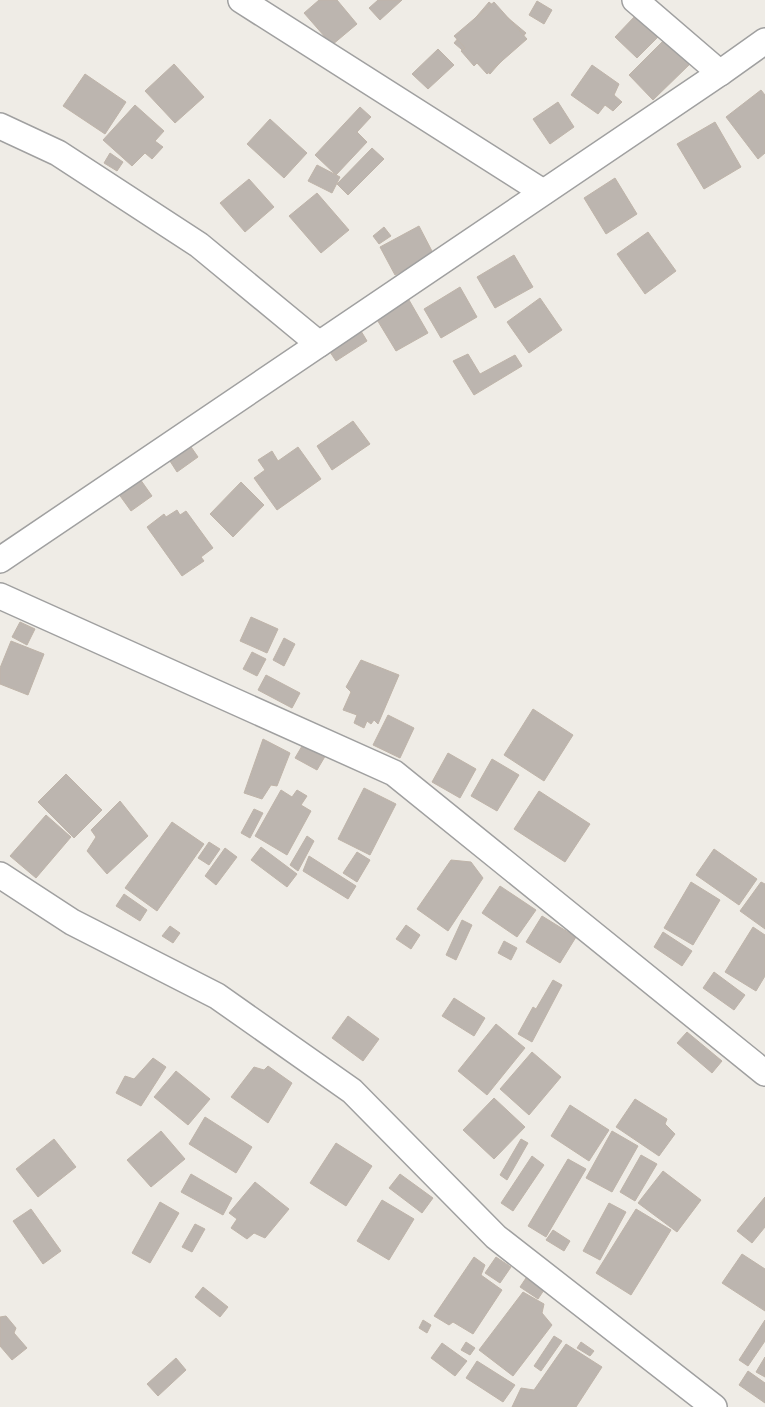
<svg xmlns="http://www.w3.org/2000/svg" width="765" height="1407" font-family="'Public Sans',sans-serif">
  <rect width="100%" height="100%" fill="#efece6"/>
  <g fill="#bcb5af" stroke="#bfb4a9">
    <polygon points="319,0 337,0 357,24 332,45 304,13"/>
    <polygon points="378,0 402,0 380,20 369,8"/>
    <polygon points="537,1 552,10 544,24 529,15"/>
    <polygon points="489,2 526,33 490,74 454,43"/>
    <polygon points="494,2 527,39 487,74 477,63 474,66 461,51 465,48 454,36"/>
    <polygon points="636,15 659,36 637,58 615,37"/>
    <polygon points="666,38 691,63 653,100 629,75"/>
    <polygon points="438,49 454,65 428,89 412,74"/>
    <polygon points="174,64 204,97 175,123 145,91"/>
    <polygon points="592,65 619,84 614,95 622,102 613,111 605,105 598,114 571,95"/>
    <polygon points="85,74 126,102 105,134 63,106"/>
    <polygon points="761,90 765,95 765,153 758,159 726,117"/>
    <polygon points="558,102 574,127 550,144 533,119"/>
    <polygon points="135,105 164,131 155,141 163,147 152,159 145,153 132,166 103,140"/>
    <polygon points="360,107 371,117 357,132 367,142 336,175 315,155"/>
    <polygon points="270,119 307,153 284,178 247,144"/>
    <polygon points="715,122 741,167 704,189 677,144"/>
    <polygon points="372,148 384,159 348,195 337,184"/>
    <polygon points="110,153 123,162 117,171 104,163"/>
    <polygon points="317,165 340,177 332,193 308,181"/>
    <polygon points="615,178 637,214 606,234 584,198"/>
    <polygon points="249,179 274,207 245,232 220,203"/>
    <polygon points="317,193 349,230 321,253 289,216"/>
    <polygon points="419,226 434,255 395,275 380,247"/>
    <polygon points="384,227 391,236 379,244 373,236"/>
    <polygon points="648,232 676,271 645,294 617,254"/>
    <polygon points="514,255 533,287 495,308 477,277"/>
    <polygon points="460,287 477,317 441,338 424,309"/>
    <polygon points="540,298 562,330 529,353 507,322"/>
    <polygon points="409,300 428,333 396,351 376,318"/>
    <polygon points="358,326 367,341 336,361 326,346"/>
    <polygon points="468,354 480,374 515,355 522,366 474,395 453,361"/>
    <polygon points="353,421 370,444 332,470 317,446"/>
    <polygon points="189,444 198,457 177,472 168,458"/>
    <polygon points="298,447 321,479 277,510 254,478 265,470 258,460 272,451 278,461"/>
    <polygon points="140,479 152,496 131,511 118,493"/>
    <polygon points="241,482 264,505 233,537 210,514"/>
    <polygon points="177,510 180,515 186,511 213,548 201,557 204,561 182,576 147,527 164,514 166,517"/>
    <polygon points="251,617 278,629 267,653 240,641"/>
    <polygon points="20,622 35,629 27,645 12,637"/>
    <polygon points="284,638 295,644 284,666 273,660"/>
    <polygon points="11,641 44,654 28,695 0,684 0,668"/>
    <polygon points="252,652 266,659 257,676 243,669"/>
    <polygon points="361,660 399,675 378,724 374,720 371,724 367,721 364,728 354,723 357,715 343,710 351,692 346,687"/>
    <polygon points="266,675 300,693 292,708 258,690"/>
    <polygon points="533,709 573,735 544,781 504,755"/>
    <polygon points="388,715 414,728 400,758 373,745"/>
    <polygon points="263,739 290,753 277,786 271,785 262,799 244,793"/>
    <polygon points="305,741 327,753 317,770 295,758"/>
    <polygon points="448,753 476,769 460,798 432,782"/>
    <polygon points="492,759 519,775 497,811 471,796"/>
    <polygon points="66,774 102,810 74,838 38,802"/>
    <polygon points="364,788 396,804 370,855 338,839"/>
    <polygon points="281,790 292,797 297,790 307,796 301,805 311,811 287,855 255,836"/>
    <polygon points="539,791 590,824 565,862 514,829"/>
    <polygon points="120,801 148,836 107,874 87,851 96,837 91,830"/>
    <polygon points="254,809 263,813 250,838 241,833"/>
    <polygon points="46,815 71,837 36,878 10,856"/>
    <polygon points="172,822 204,844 157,911 125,888"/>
    <polygon points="307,836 314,841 298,871 290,865"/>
    <polygon points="209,842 220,849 209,865 198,858"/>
    <polygon points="261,847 297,874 287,887 251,860"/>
    <polygon points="225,848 237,857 216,885 205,876"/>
    <polygon points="714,849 757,879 739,905 696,875"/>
    <polygon points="357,852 370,860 357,882 343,873"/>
    <polygon points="309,856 356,886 348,899 303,871"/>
    <polygon points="451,860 471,862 483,878 448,931 417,909"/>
    <polygon points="691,882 720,900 693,945 664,928"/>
    <polygon points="761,882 765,884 765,929 740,911"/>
    <polygon points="500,886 536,910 517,937 482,913"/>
    <polygon points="124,894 147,910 140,921 116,906"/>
    <polygon points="542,916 576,937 560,963 526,942"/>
    <polygon points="462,920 472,925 456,960 446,955"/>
    <polygon points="406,925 420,935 411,949 396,939"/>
    <polygon points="170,926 180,933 173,943 162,936"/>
    <polygon points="753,927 765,935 765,976 756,991 725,972"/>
    <polygon points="663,932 692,951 682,966 654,947"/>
    <polygon points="504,941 517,948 511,960 498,953"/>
    <polygon points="714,972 745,995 734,1010 703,988"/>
    <polygon points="553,980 562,985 532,1042 518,1034 533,1007 536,1009"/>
    <polygon points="454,998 485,1018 474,1036 442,1016"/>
    <polygon points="348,1016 379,1039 363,1061 332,1038"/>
    <polygon points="496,1024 525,1048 487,1095 458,1071"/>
    <polygon points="687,1032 722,1061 712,1073 677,1043"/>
    <polygon points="532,1052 561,1077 529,1115 500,1089"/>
    <polygon points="153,1058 166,1067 141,1106 116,1093 125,1076 134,1079"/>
    <polygon points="268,1066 292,1083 268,1123 231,1097 254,1067 264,1070"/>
    <polygon points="176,1071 210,1099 188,1125 154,1097"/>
    <polygon points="494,1098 525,1127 494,1159 463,1130"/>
    <polygon points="635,1099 667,1119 665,1124 675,1134 659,1156 616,1127"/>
    <polygon points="570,1105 609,1130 589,1161 551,1136"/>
    <polygon points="205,1117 252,1147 236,1173 189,1144"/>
    <polygon points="161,1131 185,1159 151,1187 127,1160"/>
    <polygon points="612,1131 638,1146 612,1192 586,1178"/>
    <polygon points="54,1139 76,1167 38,1197 16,1169"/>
    <polygon points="521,1139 528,1143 507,1180 500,1175"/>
    <polygon points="336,1143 372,1166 346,1206 310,1183"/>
    <polygon points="641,1155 657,1164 635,1201 620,1192"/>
    <polygon points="532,1156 544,1165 513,1211 501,1203"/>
    <polygon points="568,1159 586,1169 546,1237 528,1226"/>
    <polygon points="663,1171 701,1200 677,1232 638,1203"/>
    <polygon points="191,1174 232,1198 223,1215 181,1192"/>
    <polygon points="400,1174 433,1198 422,1213 389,1188"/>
    <polygon points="255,1182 289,1209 265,1238 254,1233 247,1239 231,1228 237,1219 229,1213"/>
    <polygon points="765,1197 765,1227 752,1243 737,1231"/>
    <polygon points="382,1200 414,1219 389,1260 357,1241"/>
    <polygon points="160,1202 179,1213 150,1263 132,1253"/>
    <polygon points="609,1203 626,1212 600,1260 583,1251"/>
    <polygon points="31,1209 61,1251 43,1264 13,1221"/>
    <polygon points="636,1209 671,1230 631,1295 596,1273"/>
    <polygon points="195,1224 205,1229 192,1252 182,1247"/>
    <polygon points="553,1230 570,1241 564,1251 546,1240"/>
    <polygon points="742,1254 765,1269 765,1311 722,1283"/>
    <polygon points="474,1257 485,1265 481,1275 502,1290 473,1334 453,1322 449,1325 434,1316"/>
    <polygon points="496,1257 511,1267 500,1283 485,1273"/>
    <polygon points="526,1278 544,1290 538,1299 520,1287"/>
    <polygon points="203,1287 228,1307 220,1317 195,1297"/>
    <polygon points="523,1292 544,1304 542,1313 552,1325 513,1376 479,1350"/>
    <polygon points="6,1316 16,1328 14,1333 27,1348 12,1360 0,1346 0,1317"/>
    <polygon points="423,1320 431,1325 427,1333 419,1328"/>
    <polygon points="765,1320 765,1341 748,1366 739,1360"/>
    <polygon points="554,1336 562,1341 541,1371 534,1366"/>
    <polygon points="466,1342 475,1348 470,1355 461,1350"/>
    <polygon points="581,1342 594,1351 590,1356 577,1348"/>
    <polygon points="442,1343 467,1361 455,1376 431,1358"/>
    <polygon points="566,1344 602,1367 576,1407 512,1407 521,1388 534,1390"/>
    <polygon points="765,1357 765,1377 756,1372"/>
    <polygon points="176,1358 186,1370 158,1396 147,1384"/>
    <polygon points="477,1361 515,1385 503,1402 466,1378"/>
    <polygon points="748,1371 765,1383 765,1403 739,1385"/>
  </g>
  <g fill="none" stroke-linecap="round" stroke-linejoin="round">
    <g stroke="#a0a0a0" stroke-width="28">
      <g id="minor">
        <polyline points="241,0 543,192"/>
        <polyline points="635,0 720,73"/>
        <polyline points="0,126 58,153 199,245 319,344"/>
        <polyline points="0,560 720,73 765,41"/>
        <polyline points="0,596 394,773 765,1073"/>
        <polyline points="0,875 72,922 217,996 352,1091 496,1237 714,1407"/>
      </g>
    </g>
    <use href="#minor" stroke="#fff" stroke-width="25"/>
  </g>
</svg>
